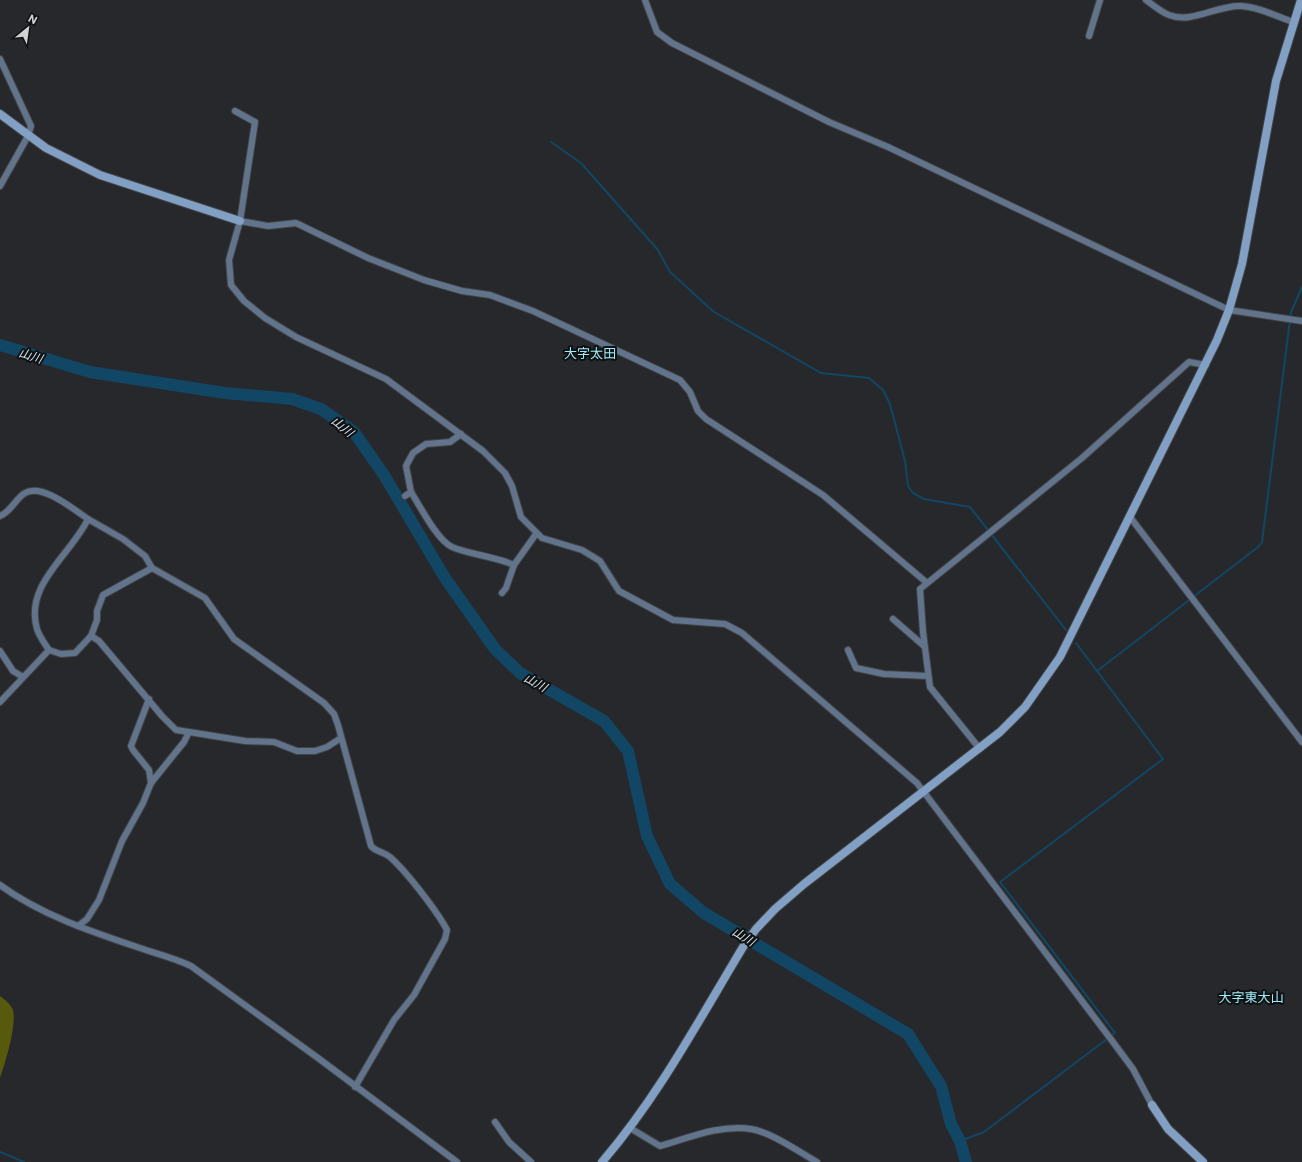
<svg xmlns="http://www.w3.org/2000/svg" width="1302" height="1162" font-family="Commissioner,'Noto Sans JP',sans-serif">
  <rect width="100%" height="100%" fill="#27282b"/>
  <path fill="#575a0d" d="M0 996C5 1000 10 1003 13 1010 17 1024 5 1064 0 1078Z"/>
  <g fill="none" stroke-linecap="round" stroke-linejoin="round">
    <g stroke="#114765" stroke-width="2">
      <polyline points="551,142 581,163 658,250 670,272 714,312 821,373 869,378 883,390 890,404 905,461 908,486 913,493 924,499 970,507 1066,630"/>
      <polyline points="1097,671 1258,547 1262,542 1291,312 1302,287"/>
      <polyline points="960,1141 984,1132 1115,1033 1000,882 1163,759 1076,643"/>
      <polyline points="0,1152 24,1162"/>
    </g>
    <polyline stroke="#114765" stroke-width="12" points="0,345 90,372 225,393 292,399 321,409 354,432 384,475 445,578 495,649 520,673 604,721 628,751 647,836 670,884 704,913 908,1034 941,1086 951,1124 960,1141 966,1162"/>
    <g stroke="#424346" stroke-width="8">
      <g id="street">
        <polyline points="645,0 657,32 672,43 829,122 888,147 1229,310 1302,321"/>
        <path d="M1146 0C1153 5 1161 12 1169 15 1192 24 1217 5 1241 6 1259 7 1276 16 1293 22"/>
        <polyline points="1089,36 1100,0"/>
        <polyline points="0,59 31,126 28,136 0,186"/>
        <polyline points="235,111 255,122 240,221 229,260 231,285 244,301 265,318 296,337 386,379 483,451 505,473 512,486 521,517 542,538 582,550 600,561 619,591 673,620 725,624 742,633 917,783 1113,1042 1133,1069 1152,1105"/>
        <polyline points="240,221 268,226 296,223 368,258 424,280 462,291 490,295 533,311 680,380 690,392 698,411 706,419 823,495 926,582"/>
        <path d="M411 492C420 506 437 540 452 547 471 555 494 556 514 565"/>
        <polyline points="405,496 411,492 406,466 413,453 426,444 450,442 461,434"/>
        <path d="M0 516C12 511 15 499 25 493 42 483 73 509 88 519 71 555 24 584 37 629 39 636 45 644 49 650L61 654 75 653 91 636 99 641 162 716 176 730 189 732"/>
        <polyline points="1130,517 1302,742"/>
        <path d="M88 519 123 539 145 556 152 568 205 598 234 639 324 703 334 714 338 725 371 846C376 852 384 852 390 857 406 871 437 911 447 930L445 939 414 995 394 1020 355 1087"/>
        <polyline points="502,593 506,588 514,565 536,534"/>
        <polyline points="893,619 924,646"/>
        <polyline points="91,636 97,620 97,611 103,595 152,568"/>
        <polyline points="848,650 856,668 884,674 928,676"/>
        <polyline points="0,651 13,671 23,677"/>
        <polyline points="149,699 131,746 133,750 149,770 151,783"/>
        <polyline points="0,702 49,650"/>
        <polyline points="980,749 930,687 923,632 920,589 1082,458 1189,362 1206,365"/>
        <path d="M0 885C41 915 92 932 140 948 157 954 175 958 191 966L318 1058 457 1162"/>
        <polyline points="78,926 87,919 99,900 122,841 143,803 151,783 184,742 189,732 245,741 274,742 297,751 315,751 327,747 341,738"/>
        <polyline points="495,1122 509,1142 531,1162"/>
        <path d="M630 1128 660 1146C688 1138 721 1124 751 1129 771 1132 799 1152 817 1162"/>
      </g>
    </g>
    <g stroke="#424346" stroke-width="10">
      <g id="secondary">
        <polyline points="0,114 46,148 100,175 240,221"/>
        <polyline points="1152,1105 1168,1129 1203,1162"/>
        <path d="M602 1162C658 1097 699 1020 743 947L756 929 775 909 804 884 1000 732 1025 707 1060 657 1217 340 1229 310 1242 264 1276 81 1301 0"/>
      </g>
    </g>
    <use href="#street" stroke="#61748b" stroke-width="6"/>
    <use href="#secondary" stroke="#81a0c4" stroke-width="8"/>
  </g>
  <g text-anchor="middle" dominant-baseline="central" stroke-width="4" stroke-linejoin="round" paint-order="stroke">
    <g font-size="12" font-style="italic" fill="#d4e5f1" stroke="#101112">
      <text transform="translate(31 355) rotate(17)">山川</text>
      <text transform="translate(343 426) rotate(39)">山川</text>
      <text transform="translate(536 682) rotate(29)">山川</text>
      <text transform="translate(744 936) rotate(31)">山川</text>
    </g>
    <g font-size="13" fill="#9dedfa" stroke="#101112">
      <text x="590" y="353">大字太田</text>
      <text x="1251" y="997">大字東大山</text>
    </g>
  </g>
  <g transform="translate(28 28) rotate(29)" stroke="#101112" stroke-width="3" paint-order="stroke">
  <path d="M0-3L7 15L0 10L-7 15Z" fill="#d0d1d3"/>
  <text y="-6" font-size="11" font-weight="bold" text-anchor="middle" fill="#d0d1d3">N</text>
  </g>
</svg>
